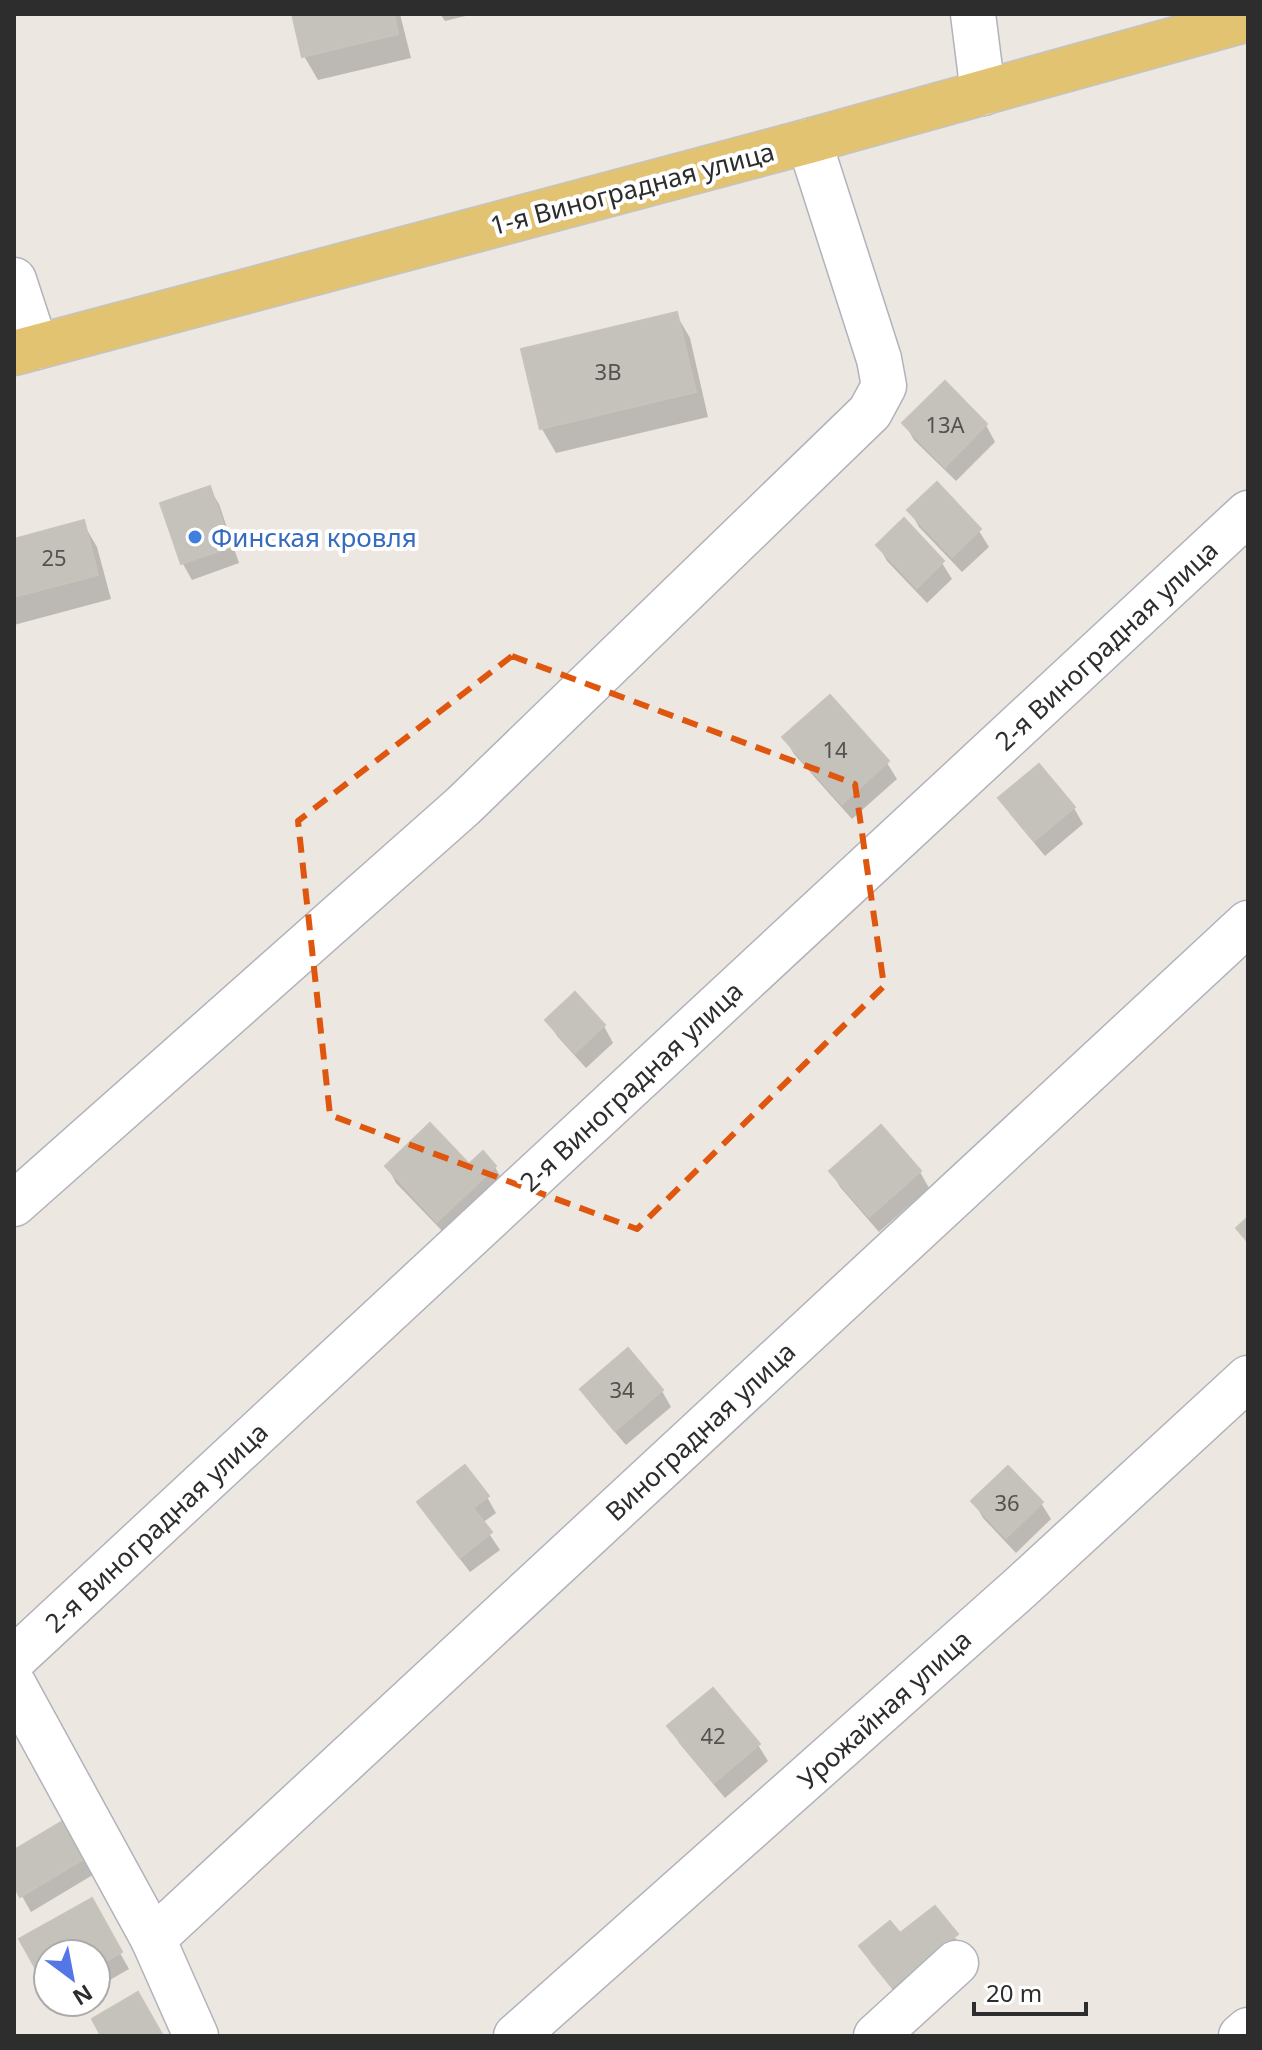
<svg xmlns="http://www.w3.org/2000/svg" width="1262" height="2050" font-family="'Noto Sans',sans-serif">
  <rect width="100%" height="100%" fill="#ece7e1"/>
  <g fill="#0003">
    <polygon points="294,14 400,14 411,58 318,80 304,56"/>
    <polygon points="440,14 474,14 445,21"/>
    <polygon points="676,314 690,338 708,417 556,453 542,429 523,351"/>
    <polygon points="945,384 986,425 995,442 956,481 914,440 905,424"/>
    <polygon points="937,485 979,531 989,547 962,572 919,527 910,511"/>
    <polygon points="209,488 219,504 239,563 192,580 183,564 163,504"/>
    <polygon points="83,523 97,547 111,599 14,625 14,541"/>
    <polygon points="878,545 942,563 952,579 927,603 887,561"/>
    <polygon points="830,698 887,763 897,779 852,819 794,754 785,738"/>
    <polygon points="1039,767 1074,808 1083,824 1045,856 1010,814 1001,798"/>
    <polygon points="575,995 604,1026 613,1043 586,1068 557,1036 547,1020"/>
    <polygon points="881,1128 920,1172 929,1188 879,1232 840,1187 831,1171"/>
    <polygon points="387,1166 495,1167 504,1183 447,1236 396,1183"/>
    <polygon points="628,1351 662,1391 671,1407 626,1445 592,1405 583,1389"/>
    <polygon points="487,1497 496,1513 482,1523 500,1550 470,1572 429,1519 419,1503"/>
    <polygon points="974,1502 1041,1503 1051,1519 1016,1553 983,1518"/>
    <polygon points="670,1726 758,1745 768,1761 725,1798 679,1743"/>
    <polygon points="70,1819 101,1870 31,1912 14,1882 14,1852"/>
    <polygon points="91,1901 129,1969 96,1988 96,1954 48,1954 48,1987 22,1939"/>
    <polygon points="934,1908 965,1952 903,2002 871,1963 862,1947 900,1936"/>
    <polygon points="57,2002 70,2002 60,2008"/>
  </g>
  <g fill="#c5c2bc" stroke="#c8c3ba" stroke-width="2">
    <polygon points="292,14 394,14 398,34 302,57"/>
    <polygon points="677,312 696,392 540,429 521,349"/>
    <polygon points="945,381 987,424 945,467 902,423"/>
    <polygon points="937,482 981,529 952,557 907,510"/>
    <polygon points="210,486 231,547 181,564 160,503"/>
    <polygon points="904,518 944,561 917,588 876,545"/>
    <polygon points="84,520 98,575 14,597 14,539"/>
    <polygon points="830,695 889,761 842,804 782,737"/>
    <polygon points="1039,764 1075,807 1034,841 998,798"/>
    <polygon points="575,992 605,1025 575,1053 545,1020"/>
    <polygon points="430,1123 469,1164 483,1151 496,1166 437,1222 385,1166"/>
    <polygon points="881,1125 921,1171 869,1217 829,1171"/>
    <polygon points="1248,1217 1248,1242 1236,1228"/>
    <polygon points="628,1348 663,1390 615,1431 580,1389"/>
    <polygon points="465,1465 489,1496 473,1508 492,1532 460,1558 417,1502"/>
    <polygon points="1008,1466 1043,1502 1006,1538 971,1501"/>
    <polygon points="713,1688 760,1744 714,1783 667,1726"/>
    <polygon points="71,1816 94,1853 20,1897 14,1886 14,1850"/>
    <polygon points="92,1898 122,1952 96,1967 96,1954 48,1954 48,1991 19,1939"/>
    <polygon points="935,1906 958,1934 892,1987 859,1946 890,1921 900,1933"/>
    <polygon points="138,1992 163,2036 101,2036 92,2019"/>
  </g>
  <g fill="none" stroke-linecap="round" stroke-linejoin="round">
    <g stroke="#b1b3bb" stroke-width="47">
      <g id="minor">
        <polyline points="973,14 983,93"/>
        <polyline points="14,280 36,347"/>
        <polyline points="14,1204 463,806 870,412 884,386 879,359 809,141"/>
        <polyline points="14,1659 1248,513"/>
        <polyline points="14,1685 153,1939 196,2036"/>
        <polyline points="153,1939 1248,923"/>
        <polyline points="516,2036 1021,1587 1248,1378"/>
        <polyline points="876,2036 956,1963"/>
        <polyline points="1241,2036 1248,2030"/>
      </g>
    </g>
    <g stroke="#c4c4c4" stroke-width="47">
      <polyline id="major" points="14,353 809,141 1248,19"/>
    </g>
    <use href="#minor" stroke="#fff" stroke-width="44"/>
    <use href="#major" stroke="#e2c371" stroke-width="44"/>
  </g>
  <path fill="none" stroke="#df570e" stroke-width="6" stroke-dasharray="16 10" stroke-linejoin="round" d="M512 656 855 784 884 986 637 1229 330 1115 298 821Z"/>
  <circle fill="#3f7fe0" stroke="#fff" stroke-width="3" cx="195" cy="537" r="8"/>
  <g text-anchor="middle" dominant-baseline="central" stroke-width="8" stroke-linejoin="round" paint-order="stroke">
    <g font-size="22" fill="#535251">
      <text x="608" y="371">3В</text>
      <text x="945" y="424">13А</text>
      <text x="54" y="557">25</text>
      <text x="835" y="749">14</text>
      <text x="622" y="1389">34</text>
      <text x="1007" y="1502">36</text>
      <text x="713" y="1735">42</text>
    </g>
    <g font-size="26" fill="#2d2d2d" stroke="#fff">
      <text transform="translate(632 188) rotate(-15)">1-я Виноградная улица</text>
      <text transform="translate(1106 645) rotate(-43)">2-я Виноградная улица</text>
      <text transform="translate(631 1086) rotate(-43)">2-я Виноградная улица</text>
      <text transform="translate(700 1431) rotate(-43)">Виноградная улица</text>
      <text transform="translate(156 1527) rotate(-43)">2-я Виноградная улица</text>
      <text transform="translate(884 1709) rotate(-42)">Урожайная улица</text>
    </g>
    <g font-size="26" fill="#366cbe" stroke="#fff" text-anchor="start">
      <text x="211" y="537">Финская кровля</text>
    </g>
  </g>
  <rect width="1262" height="2050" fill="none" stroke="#2d2d2d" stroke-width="32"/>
  <g transform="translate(72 1978) rotate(148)"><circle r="38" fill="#ffffff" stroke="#ababab" stroke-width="2"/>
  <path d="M0-6L14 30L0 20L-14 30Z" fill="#5476e6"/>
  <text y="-12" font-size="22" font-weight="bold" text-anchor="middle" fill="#2d2d2d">N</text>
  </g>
  <path d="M974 2002v12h112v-12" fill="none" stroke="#2d2d2d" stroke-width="4"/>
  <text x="986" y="2002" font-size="24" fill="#2d2d2d" stroke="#ffffff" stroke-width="6" paint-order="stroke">20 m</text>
</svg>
